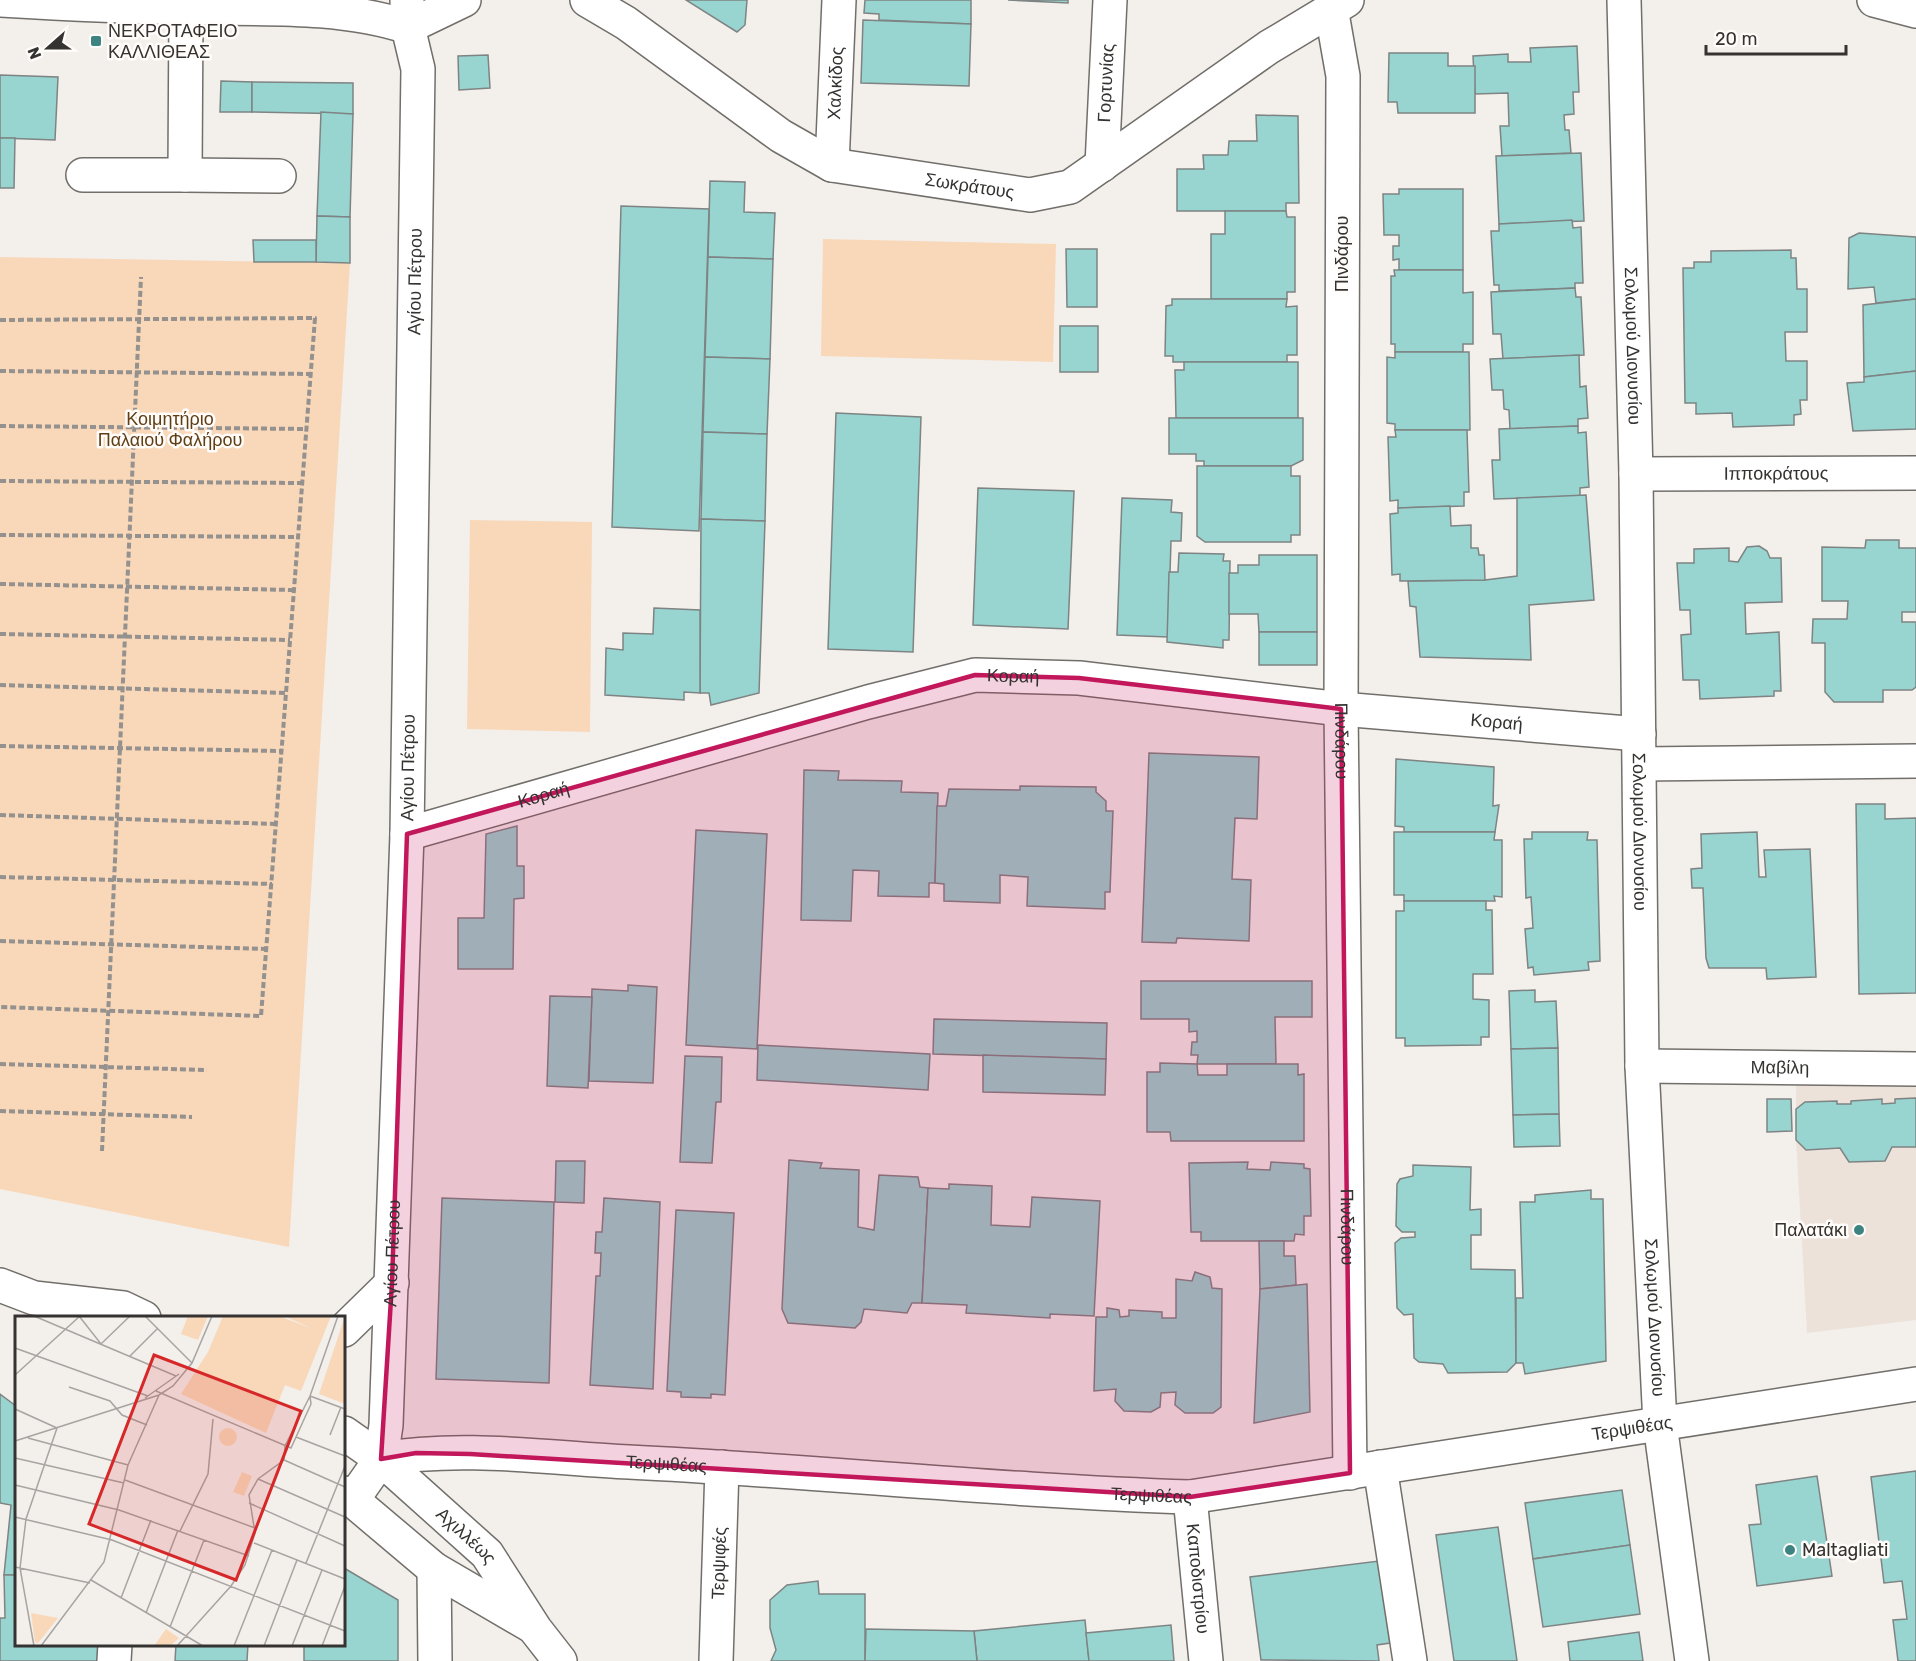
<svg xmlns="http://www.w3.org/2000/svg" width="1916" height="1661" font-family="Rubik,sans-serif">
  <rect width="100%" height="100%" fill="#f3efeb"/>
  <polygon fill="#ece2da" points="1916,1075 1916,1320 1807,1333 1796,1140 1796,1076"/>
  <g fill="#f8d8b9">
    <polygon points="823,239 1056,244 1053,362 821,356"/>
    <polygon points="0,257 350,263 289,1247 0,1189"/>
    <polygon points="470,520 592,522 590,732 467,729"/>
  </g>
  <g fill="#98d4d0" stroke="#7e8483" stroke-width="1.5">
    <polygon points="686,0 747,0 745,25 737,32"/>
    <polygon points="865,0 971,0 971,24 879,20 879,14 864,13"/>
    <polygon points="1008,0 1068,0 1068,3"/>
    <polygon points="863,20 971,24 969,86 861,83"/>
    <polygon points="1577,46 1579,92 1573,92 1574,114 1564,115 1565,130 1569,130 1571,153 1502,156 1500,126 1509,126 1508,93 1475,94 1473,56 1508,54 1508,62 1531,62 1530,48"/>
    <polygon points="1389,53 1448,53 1448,66 1475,66 1475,113 1398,113 1397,102 1388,102"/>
    <polygon points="488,55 490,88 459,90 458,56"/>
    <polygon points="0,75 58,77 55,140 0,138"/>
    <polygon points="221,81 252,82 252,112 220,112"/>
    <polygon points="252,82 353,83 353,114 252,112"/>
    <polygon points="321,112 353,114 350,217 317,216"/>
    <polygon points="1256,115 1298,116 1299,203 1286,203 1286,211 1177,211 1177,169 1204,169 1203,155 1228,155 1229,141 1257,141"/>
    <polygon points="0,138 15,138 14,188 0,188"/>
    <polygon points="1581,153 1584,221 1499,224 1496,156"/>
    <polygon points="710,181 745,182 744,212 775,213 773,259 708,257"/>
    <polygon points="1399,189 1463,189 1463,270 1399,270 1399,259 1393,260 1393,246 1399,246 1399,235 1384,235 1383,194 1399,194"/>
    <polygon points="621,206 709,209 699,531 612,527"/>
    <polygon points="1225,211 1286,211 1287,217 1295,217 1295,292 1287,292 1287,299 1211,299 1211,234 1225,234"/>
    <polygon points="317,216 350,217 350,263 316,262"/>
    <polygon points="1572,220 1573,228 1581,227 1583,283 1575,283 1575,288 1499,291 1499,285 1494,285 1491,231 1499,231 1499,224"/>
    <polygon points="1859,233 1916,237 1916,299 1876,303 1874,287 1848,289 1849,238"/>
    <polygon points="253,240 316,240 316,262 254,262"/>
    <polygon points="1066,249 1097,249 1097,307 1067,307"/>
    <polygon points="1791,250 1791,258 1796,258 1797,289 1807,289 1807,332 1785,332 1786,361 1807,361 1807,400 1800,400 1801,414 1794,415 1794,425 1733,427 1732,413 1696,414 1696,403 1685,403 1683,268 1694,268 1694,262 1711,262 1711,251"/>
    <polygon points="708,257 773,259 770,359 705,357"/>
    <polygon points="1394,270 1463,270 1463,293 1473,292 1473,344 1463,344 1463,352 1395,352 1395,344 1391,344 1391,276 1395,276"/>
    <polygon points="1575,288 1576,297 1581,297 1584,355 1503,359 1501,334 1493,334 1491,292"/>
    <polygon points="1172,299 1287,299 1286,307 1297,306 1297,355 1287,355 1287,362 1173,362 1173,356 1165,356 1166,306 1172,305"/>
    <polygon points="1916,299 1916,371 1864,377 1863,305"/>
    <rect x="1060" y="326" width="38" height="46"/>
    <polygon points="1395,352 1469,352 1470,430 1395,430 1395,424 1387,423 1387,357 1395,358"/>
    <polygon points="1579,355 1580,387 1586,386 1588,418 1578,419 1578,426 1510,429 1509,410 1504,409 1503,390 1492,390 1490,359"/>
    <polygon points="705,357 770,359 767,434 703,432"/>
    <polygon points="1184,362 1298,362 1298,418 1176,418 1175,370 1184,370"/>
    <polygon points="1916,371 1916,429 1853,431 1847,383 1864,382 1864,377"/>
    <polygon points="836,413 921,417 913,652 828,649"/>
    <polygon points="1169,418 1303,418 1303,460 1291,466 1204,466 1204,461 1196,461 1196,454 1169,454"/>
    <polygon points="1578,426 1578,433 1586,432 1589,487 1580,488 1580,496 1494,499 1492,460 1500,460 1499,429"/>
    <polygon points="1395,430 1467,430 1469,492 1464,492 1464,506 1398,508 1398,500 1390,501 1388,437 1396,437"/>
    <polygon points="703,432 767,434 765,521 701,519"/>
    <polygon points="1197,466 1291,466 1291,476 1300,476 1300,535 1291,535 1291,542 1205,542 1197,536"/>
    <polygon points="978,488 1074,491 1068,629 973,625"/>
    <polygon points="1586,495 1594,600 1529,605 1531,660 1420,657 1416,607 1410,606 1408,581 1485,580 1517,576 1517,498"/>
    <polygon points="1122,498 1172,500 1171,512 1182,513 1181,541 1171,541 1168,637 1117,635"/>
    <polygon points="1450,506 1451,526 1471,525 1471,548 1478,548 1479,555 1484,555 1485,580 1400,581 1400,574 1392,575 1390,514 1398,513 1398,508"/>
    <polygon points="701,519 765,521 759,693 711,705 709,693 700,693"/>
    <polygon points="1866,540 1899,540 1899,548 1916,548 1916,612 1902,612 1902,622 1916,622 1916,687 1912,690 1883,690 1883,702 1834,702 1825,692 1825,643 1812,643 1813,619 1847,619 1848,601 1822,601 1822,547 1865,548"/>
    <polygon points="1759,546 1767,551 1770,558 1781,558 1782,602 1745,603 1746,634 1779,632 1781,691 1774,691 1774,696 1700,699 1699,680 1683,680 1681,635 1691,634 1690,610 1680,610 1677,563 1694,563 1694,549 1729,548 1729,561 1738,562 1747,547"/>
    <polygon points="1179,553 1224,554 1223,561 1230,561 1229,640 1223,640 1223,648 1167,642 1169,572 1178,572"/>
    <polygon points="1259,555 1317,555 1317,632 1259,632 1258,614 1229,614 1229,573 1238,573 1238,565 1259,565"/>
    <polygon points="654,608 700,610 700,693 684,692 684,700 605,695 606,648 623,650 623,633 653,634"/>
    <rect x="1259" y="632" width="58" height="33"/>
    <polygon points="1149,753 1259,757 1257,819 1235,818 1232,879 1251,880 1249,941 1177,938 1176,943 1142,942"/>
    <polygon points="1396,759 1494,767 1493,806 1499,805 1495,832 1404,832 1404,827 1395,826"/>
    <polygon points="804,770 839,771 838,780 902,781 901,792 938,793 935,883 929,883 929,897 878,896 879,871 853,870 851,921 801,920"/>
    <polygon points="1020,786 1096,787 1096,792 1106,801 1106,811 1113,811 1110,892 1105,892 1105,909 1027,906 1028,877 1000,875 1000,903 944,901 944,884 935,883 937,806 946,806 949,789 1020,790"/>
    <polygon points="1856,804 1885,804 1885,819 1916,818 1916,993 1859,994"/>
    <polygon points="517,826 517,866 524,866 524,898 514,899 513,969 458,969 458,918 484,918 486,834"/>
    <polygon points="696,830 767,834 757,1049 686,1045"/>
    <polygon points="1394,832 1495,832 1494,840 1502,840 1502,897 1494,896 1495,901 1404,901 1404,895 1394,895"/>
    <polygon points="1532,832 1588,832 1587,840 1597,840 1600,961 1588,962 1589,970 1534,975 1533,967 1528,968 1525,929 1533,928 1531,897 1526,898 1524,839 1532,839"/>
    <polygon points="1757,832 1759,877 1766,877 1764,850 1810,849 1816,977 1767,979 1766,968 1709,968 1706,958 1703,888 1692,888 1691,869 1702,868 1701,834"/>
    <polygon points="1404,901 1486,901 1486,910 1492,910 1493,974 1473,974 1473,999 1489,1000 1489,1037 1481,1037 1481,1045 1405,1046 1405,1038 1396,1038 1396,911 1404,911"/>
    <polygon points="1141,981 1312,981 1312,1017 1275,1017 1276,1064 1197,1064 1198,1055 1191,1055 1192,1042 1197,1042 1197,1031 1189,1032 1189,1019 1141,1019"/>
    <polygon points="628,985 657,987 653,1083 589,1081 592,989 628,991"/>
    <polygon points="1535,990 1535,1002 1556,1001 1558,1048 1511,1049 1509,991"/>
    <polygon points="550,996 592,997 588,1088 547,1086"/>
    <polygon points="934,1019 1107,1023 1106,1059 933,1054"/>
    <polygon points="758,1045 930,1054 928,1090 757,1080"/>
    <polygon points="1558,1048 1559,1114 1513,1115 1511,1049"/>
    <polygon points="983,1055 1106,1059 1105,1095 983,1092"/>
    <polygon points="685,1056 722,1057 721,1102 716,1102 712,1163 680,1162"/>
    <polygon points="1160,1063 1197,1064 1198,1075 1227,1075 1227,1064 1298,1064 1298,1075 1304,1074 1304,1141 1171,1141 1170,1132 1147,1132 1147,1072 1160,1072"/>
    <polygon points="1916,1098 1916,1147 1892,1147 1885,1161 1849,1162 1840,1148 1806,1150 1796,1140 1796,1109 1805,1102 1837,1101 1837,1104 1851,1104 1851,1101 1882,1099 1882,1104 1895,1103 1895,1099"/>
    <polygon points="1767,1099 1791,1099 1792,1131 1767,1132"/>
    <polygon points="1559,1114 1560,1146 1514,1147 1513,1115"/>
    <polygon points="789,1160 822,1163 820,1168 859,1170 858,1227 874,1230 879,1175 918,1177 920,1187 928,1188 922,1303 912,1303 907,1313 864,1309 861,1322 855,1328 788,1323 782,1309"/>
    <polygon points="556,1161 585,1161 584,1203 555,1202"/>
    <polygon points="1248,1162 1247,1169 1270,1170 1271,1162 1304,1164 1304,1168 1310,1169 1311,1216 1304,1216 1304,1235 1295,1234 1294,1241 1201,1241 1201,1232 1191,1232 1189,1163"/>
    <polygon points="1413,1165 1471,1167 1470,1210 1481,1209 1481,1235 1471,1235 1471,1269 1515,1270 1516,1363 1507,1372 1448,1373 1443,1364 1419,1362 1414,1358 1413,1314 1404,1315 1397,1308 1395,1243 1401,1238 1415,1237 1415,1232 1402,1232 1396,1226 1397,1184 1400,1179 1413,1176"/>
    <polygon points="949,1184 992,1186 991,1225 1030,1227 1032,1197 1100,1201 1094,1316 1050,1314 1050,1318 966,1313 967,1305 922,1303 928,1188 949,1189"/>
    <polygon points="1591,1190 1591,1199 1603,1199 1606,1361 1525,1374 1523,1363 1516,1363 1516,1298 1523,1298 1520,1202 1535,1202 1535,1195"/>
    <polygon points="442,1198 554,1202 549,1383 436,1379"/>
    <polygon points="604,1198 660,1202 653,1389 590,1385 596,1276 600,1276 601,1253 595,1253 596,1232 602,1232"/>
    <polygon points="676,1210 734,1213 725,1395 711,1394 711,1398 681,1397 681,1392 667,1391"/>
    <polygon points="1259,1241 1284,1241 1284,1256 1295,1256 1296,1285 1260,1289"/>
    <polygon points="1195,1272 1210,1277 1212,1288 1222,1289 1221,1407 1213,1413 1185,1413 1175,1405 1176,1392 1161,1393 1160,1407 1151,1412 1124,1411 1115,1401 1116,1389 1094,1391 1096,1317 1107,1317 1107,1308 1119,1310 1120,1317 1129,1316 1129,1310 1162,1312 1162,1318 1176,1318 1176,1279 1192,1281"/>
    <polygon points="1307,1284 1310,1412 1254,1423 1260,1289"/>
    <polygon points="0,1394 16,1406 16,1575 4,1575 11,1505 0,1503"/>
    <polygon points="1916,1471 1916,1661 1898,1661 1893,1620 1907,1619 1902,1581 1884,1583 1871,1477"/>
    <polygon points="1817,1476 1832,1576 1757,1586 1749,1525 1761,1524 1756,1485"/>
    <polygon points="1622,1490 1630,1545 1533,1559 1525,1503"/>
    <polygon points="1498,1527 1517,1661 1454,1661 1436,1535"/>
    <polygon points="1630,1545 1640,1614 1543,1627 1533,1559"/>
    <polygon points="1379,1561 1390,1643 1377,1645 1379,1661 1261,1660 1250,1577"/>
    <polygon points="344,1568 398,1600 398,1661 304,1661 304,1644 344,1644"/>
    <polygon points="4,1575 16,1575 16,1644 100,1644 100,1661 0,1661 0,1618 5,1618"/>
    <polygon points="818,1581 819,1594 865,1594 865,1661 771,1661 776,1650 770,1628 770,1600 787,1585"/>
    <polygon points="1085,1620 1089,1661 977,1661 974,1631"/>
    <polygon points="1171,1625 1174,1661 1089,1661 1086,1633"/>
    <polygon points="866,1629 974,1631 977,1661 865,1661"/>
    <polygon points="1639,1632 1643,1661 1570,1661 1568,1642"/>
    <polygon points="176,1644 248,1644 247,1661 175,1661"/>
  </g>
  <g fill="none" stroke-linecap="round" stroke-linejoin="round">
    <g stroke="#726f6b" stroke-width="36">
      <g id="minor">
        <path d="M1 0C66 4 131 7 196 8 266 9 341 5 408 27L464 0"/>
        <path id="s1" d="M587 0 626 23 781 136 832 165 1030 195 1070 187 1269 47 1347 0"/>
        <path id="s2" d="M1624 0 1636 474 1642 1066 1660 1424 1692 1661"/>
        <polyline points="1874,0 1916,11"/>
        <path id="s3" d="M1331 8 1343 76 1341 709 1350 1473"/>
        <path id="s4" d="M832 165 839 0"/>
        <path id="s5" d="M1102 165 1110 0"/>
        <polyline points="83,175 185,175 186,7"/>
        <polyline points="185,175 279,176"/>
        <path id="s6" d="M1636 474 1916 473"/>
        <polyline points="1640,764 1916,761"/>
        <path id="s7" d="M407 834 868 702 975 675 1079 678 1341 709 1639 734"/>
        <path id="s8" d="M1642 1066 1916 1069"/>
        <polyline points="0,1285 34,1298 123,1308 144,1318"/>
        <polyline points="344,1330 392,1283"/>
        <path id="s9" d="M344 1433 381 1459 487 1554 535 1629 560 1661"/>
        <path id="s10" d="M381 1459C462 1445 548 1458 629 1462 816 1471 1003 1491 1190 1497L1916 1384"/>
        <polyline points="1380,1467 1410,1661"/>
        <polyline points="344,1493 434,1569 530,1625"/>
        <path id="s11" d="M1190 1497 1206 1661"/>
        <path id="s12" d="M353 1499 381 1459 386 1425 407 834 418 69 408 27 407 0"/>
        <polyline points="434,1569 435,1661"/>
        <polyline points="114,1661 115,1644"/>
        <path id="s13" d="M716 1661 722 1467"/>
      </g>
    </g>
    <g stroke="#94918e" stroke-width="4" stroke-dasharray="6 3" stroke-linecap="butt">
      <polyline points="0,320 315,318 261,1016 0,1007"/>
      <polyline points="0,371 311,374"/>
      <polyline points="0,426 307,429"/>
      <polyline points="0,481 303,483"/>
      <polyline points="0,535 299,537"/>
      <polyline points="0,584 294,590"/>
      <polyline points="0,634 290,640"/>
      <polyline points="0,685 287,693"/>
      <polyline points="0,746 282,751"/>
      <polyline points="0,815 276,824"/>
      <polyline points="0,877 272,884"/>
      <polyline points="0,941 267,949"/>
      <polyline points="0,1064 207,1070"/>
      <polyline points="0,1111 192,1117"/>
      <polyline points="102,1151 141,277"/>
    </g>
    <use href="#minor" stroke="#fff" stroke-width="33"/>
  </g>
  <path fill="#c2185b" fill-opacity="0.2" stroke="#c2185b" stroke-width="4.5" stroke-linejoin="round" d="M975 675 1079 678 1341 709 1350 1473 1190 1497 470 1454 416 1453 381 1459 392 1283 407 834Z"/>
  <g fill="#3c8481" stroke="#fffcfa" stroke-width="2">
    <rect x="90" y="35" width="12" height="12" rx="3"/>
    <circle cx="1859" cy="1230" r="6"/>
    <circle cx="1790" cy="1550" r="6"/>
  </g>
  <g text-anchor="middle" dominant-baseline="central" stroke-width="5" stroke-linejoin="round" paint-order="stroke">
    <g font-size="18" fill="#343331" stroke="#fffcfa" text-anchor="start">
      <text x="108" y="31">ΝΕΚΡΟΤΑΦΕΙΟ<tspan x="108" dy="21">ΚΑΛΛΙΘΕΑΣ</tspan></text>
      <text x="1847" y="1230" text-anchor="end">Παλατάκι</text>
      <text x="1802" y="1550">Maltagliati</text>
    </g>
    <g font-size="18" fill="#343331" stroke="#fffcfa">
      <text stroke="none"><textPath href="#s4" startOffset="82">Χαλκίδος</textPath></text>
      <text stroke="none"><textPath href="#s5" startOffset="82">Γορτυνίας</textPath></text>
      <text stroke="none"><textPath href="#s1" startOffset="435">Σωκράτους</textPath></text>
      <text transform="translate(1342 254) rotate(-90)">Πινδάρου</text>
      <text stroke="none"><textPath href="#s12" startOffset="1227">Αγίου Πέτρου</textPath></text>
      <text stroke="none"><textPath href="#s2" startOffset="346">Σολωμού Διονυσίου</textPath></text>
      <text stroke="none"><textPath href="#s6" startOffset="140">Ιπποκράτους</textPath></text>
      <text stroke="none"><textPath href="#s7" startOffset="628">Κοραή</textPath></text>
      <text stroke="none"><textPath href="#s7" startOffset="1114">Κοραή</textPath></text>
      <text stroke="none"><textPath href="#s3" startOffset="734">Πινδάρου</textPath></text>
      <text stroke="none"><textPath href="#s12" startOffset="741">Αγίου Πέτρου</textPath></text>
      <text stroke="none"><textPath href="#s7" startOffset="142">Κοραή</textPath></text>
      <text stroke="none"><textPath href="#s2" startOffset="832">Σολωμού Διονυσίου</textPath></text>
      <text stroke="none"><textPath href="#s8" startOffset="138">Μαβίλη</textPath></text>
      <text stroke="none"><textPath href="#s3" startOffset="1220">Πινδάρου</textPath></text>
      <text stroke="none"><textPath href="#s12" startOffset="255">Αγίου Πέτρου</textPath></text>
      <text stroke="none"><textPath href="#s2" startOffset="1318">Σολωμού Διονυσίου</textPath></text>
      <text stroke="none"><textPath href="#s10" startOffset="1258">Τερψιθέας</textPath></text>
      <text stroke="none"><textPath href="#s10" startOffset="286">Τερψιθέας</textPath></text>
      <text stroke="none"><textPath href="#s10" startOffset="772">Τερψιθέας</textPath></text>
      <text stroke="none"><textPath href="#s9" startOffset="160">Αχιλλέως</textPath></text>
      <text stroke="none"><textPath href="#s13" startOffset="98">Τερψιφές</textPath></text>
      <text stroke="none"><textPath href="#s11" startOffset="82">Καποδιστρίου</textPath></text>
    </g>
    <g font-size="18" fill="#603e14" stroke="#fffcfa">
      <text x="170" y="419">Κοιμητήριο<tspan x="170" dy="21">Παλαιού Φαλήρου</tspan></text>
    </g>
  </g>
  <g transform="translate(15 1316)">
    <rect width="330" height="330" fill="#f3efeb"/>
    <path d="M173 0H193L183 24 166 18ZM208 0H264L298 13 269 0H316L286 75 270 69 251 117 166 78 193 36ZM330 0V88L304 78ZM204 121a9 9 0 1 1 18 0a9 9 0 1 1-18 0ZM227 156 237 160 229 180 218 176ZM16 297 43 302 23 327 20 326ZM151 313 164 322 155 330H139Z" fill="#f8d8b9"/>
    <path fill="none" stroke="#a7a4a1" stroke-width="1.5" d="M19 0 161 60M64 0 86 28 115 0M130 0 177 47M0 32 133 80M115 40 142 13M0 59 65 0M54 71 95 85 107 99 132 109M141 75 276 132 296 88 295 80M295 80 330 93M130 82 164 58M0 93 42 112M315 119 326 91M281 121 330 140M13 122 113 149M0 125 144 79 158 70 177 47 197 0M0 142 109 167M269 144 330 171M243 163 330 201M110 164 240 212M0 169 104 194 234 240M234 187 330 230M0 201 97 224 330 315M165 215 193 158 198 103M239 227 330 263M291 247 330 150M0 251 75 267M76 264 188 330M106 282 136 204M131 297 163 214M155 311 189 224M19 330 5 252 11 203 42 112M26 330 89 246 113 149 144 79M162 330 216 270 230 249 240 217 234 179 243 163 269 144 270 130 295 80 323 0M219 330 257 234M249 330 282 244M277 330 307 254M307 330 330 270"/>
    <path fill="#d62828" fill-opacity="0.15" stroke="#d62828" stroke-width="3" d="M139 39 286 95 221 264 74 208Z"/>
    <rect width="330" height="330" fill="none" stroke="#343331" stroke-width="3"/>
  </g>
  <g transform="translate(48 48) rotate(249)" stroke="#fffcfa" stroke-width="4.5" paint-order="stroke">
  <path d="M0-4.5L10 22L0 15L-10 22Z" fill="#343331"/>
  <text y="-9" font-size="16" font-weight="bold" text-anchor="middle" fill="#343331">N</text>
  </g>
  <path d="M1706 45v9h140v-9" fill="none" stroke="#343331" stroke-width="3"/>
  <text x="1715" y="45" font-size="18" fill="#343331" stroke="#fffcfa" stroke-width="4.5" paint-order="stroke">20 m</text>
</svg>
